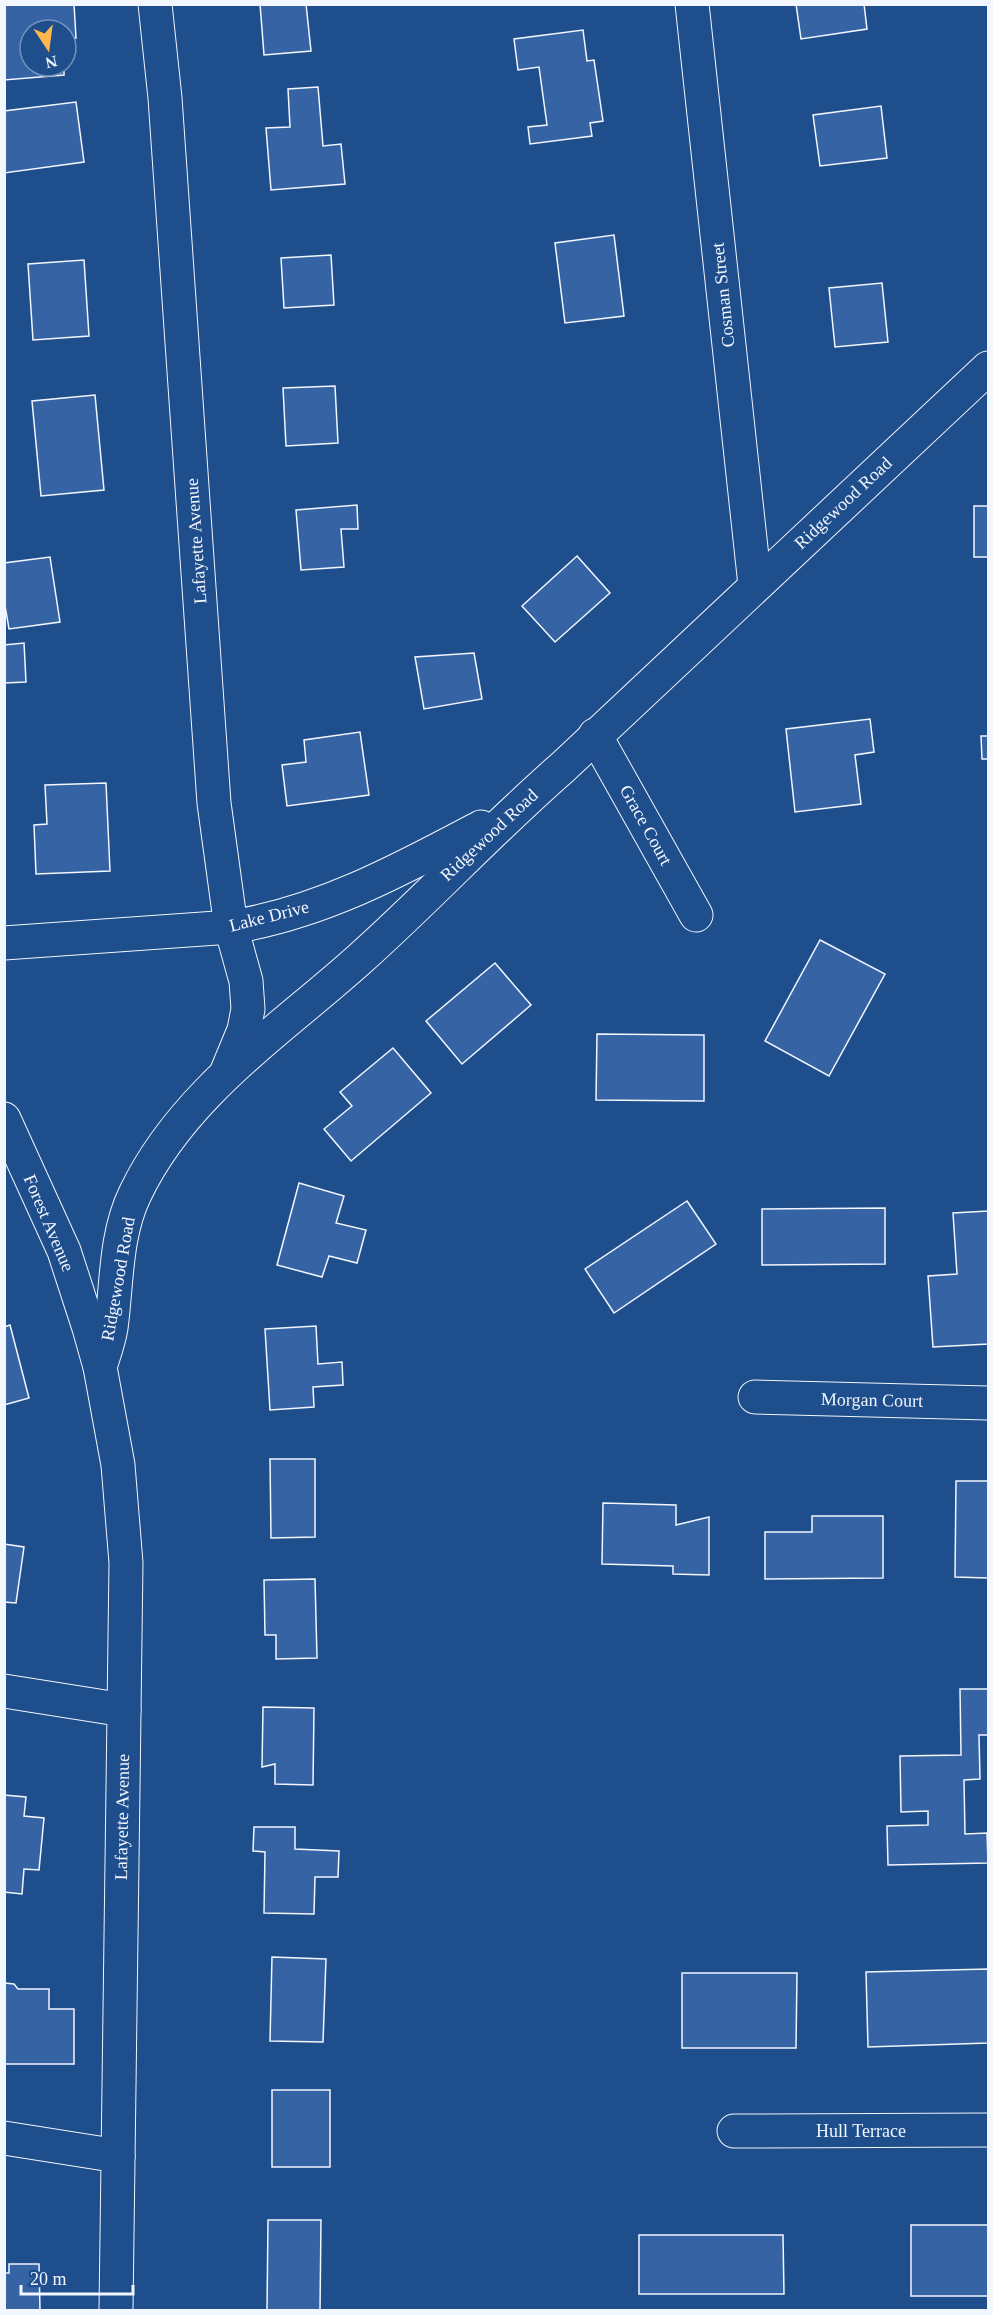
<svg xmlns="http://www.w3.org/2000/svg" width="993" height="2315" font-family="'Times New Roman',serif">
  <rect width="100%" height="100%" fill="#1f4e8c"/>
  <g fill="#3563a3" stroke="#f2f6ff" stroke-width="1.5">
    <polygon points="4,4 74,4 76,38 66,36 66,30 30,30 30,66 64,66 64,75 4,80"/>
    <polygon points="260,4 306,4 311,51 264,55"/>
    <polygon points="796,4 864,4 867,29 801,39"/>
    <polygon points="583,30 587,61 594,60 603,121 590,123 592,136 530,144 528,127 547,125 539,67 518,70 514,39"/>
    <polygon points="318,87 323,146 341,144 345,184 271,190 266,128 290,127 288,89"/>
    <polygon points="76,102 84,162 4,173 4,111"/>
    <polygon points="881,106 887,158 820,166 813,115"/>
    <polygon points="614,235 624,316 565,323 555,243"/>
    <polygon points="331,255 334,305 284,308 281,258"/>
    <polygon points="84,260 89,336 33,340 28,264"/>
    <polygon points="882,283 888,342 835,347 829,288"/>
    <polygon points="335,386 338,443 286,446 283,388"/>
    <polygon points="95,395 104,490 41,496 32,401"/>
    <polygon points="357,505 358,529 341,529 344,567 301,570 296,510"/>
    <rect x="974" y="506" width="14" height="51"/>
    <polygon points="577,556 610,593 555,642 522,606"/>
    <polygon points="50,557 60,622 9,629 4,600 4,563"/>
    <polygon points="24,643 26,682 4,683 4,645"/>
    <polygon points="474,653 482,699 424,709 415,657"/>
    <polygon points="870,719 874,752 855,755 861,804 795,812 786,729"/>
    <polygon points="360,732 369,795 287,806 282,765 306,762 304,740"/>
    <polygon points="981,736 988,736 988,759 982,759"/>
    <polygon points="106,783 110,871 36,874 34,825 47,824 45,785"/>
    <polygon points="820,940 885,974 829,1076 765,1041"/>
    <polygon points="495,963 531,1005 462,1064 426,1021"/>
    <polygon points="597,1034 704,1035 704,1101 596,1100"/>
    <polygon points="393,1048 431,1093 351,1161 324,1129 352,1106 340,1092"/>
    <polygon points="299,1183 344,1196 336,1223 366,1230 357,1263 329,1256 322,1277 277,1265"/>
    <polygon points="687,1201 716,1244 614,1313 585,1269"/>
    <polygon points="885,1208 885,1264 762,1265 762,1209"/>
    <polygon points="988,1211 988,1344 933,1347 928,1276 957,1274 953,1213"/>
    <polygon points="10,1325 29,1398 4,1405 4,1327"/>
    <polygon points="316,1326 318,1364 342,1362 343,1385 313,1387 314,1407 270,1410 265,1329"/>
    <polygon points="270,1459 315,1459 315,1537 271,1538"/>
    <polygon points="956,1481 988,1481 988,1578 955,1577"/>
    <polygon points="603,1503 676,1505 676,1525 709,1517 709,1575 673,1574 673,1566 602,1564"/>
    <polygon points="812,1516 883,1516 883,1578 765,1579 765,1532 812,1532"/>
    <polygon points="4,1544 24,1547 16,1603 4,1602"/>
    <polygon points="315,1579 317,1658 276,1659 276,1635 265,1635 264,1580"/>
    <polygon points="960,1689 988,1689 988,1735 979,1735 980,1779 964,1780 965,1834 987,1833 988,1863 888,1865 887,1826 928,1825 928,1811 901,1812 900,1756 961,1755"/>
    <polygon points="263,1707 314,1708 313,1785 275,1784 275,1764 262,1767"/>
    <polygon points="4,1795 26,1797 24,1816 44,1818 39,1870 24,1869 22,1894 4,1892"/>
    <polygon points="254,1827 295,1827 295,1849 339,1851 338,1877 315,1877 314,1914 264,1913 265,1852 253,1851"/>
    <polygon points="272,1957 326,1959 323,2042 270,2041"/>
    <polygon points="988,1969 988,2043 868,2047 866,1972"/>
    <polygon points="682,1973 797,1973 796,2048 682,2048"/>
    <polygon points="4,1983 14,1984 18,1989 49,1989 49,2009 74,2009 74,2064 4,2064"/>
    <rect x="272" y="2090" width="58" height="77"/>
    <polygon points="268,2220 321,2220 320,2310 267,2310"/>
    <rect x="911" y="2225" width="77" height="71"/>
    <polygon points="639,2235 783,2235 784,2294 639,2294"/>
    <polygon points="9,2264 39,2264 40,2310 4,2310 4,2273 9,2273"/>
  </g>
  <g fill="none" stroke-linecap="round" stroke-linejoin="round">
    <g stroke="#f2f6ff" stroke-width="35">
      <g id="street">
        <polyline points="155,4 165,98 214,803 231,927 246,981 248,1009 244,1030 227,1071"/>
        <polyline points="692,4 755,585"/>
        <polyline points="595,735 696,915"/>
        <polyline points="755,1397 988,1403"/>
        <polyline points="4,1691 124,1710"/>
        <polyline points="734,2131 988,2130"/>
        <polyline points="4,2138 118,2156"/>
      </g>
    </g>
    <g stroke="#f2f6ff" stroke-width="35">
      <g id="secondary">
        <path d="M4 943 231 927C321 913 402 869 481 827"/>
        <path d="M100 1367C104 1354 109 1341 111 1328 117 1284 115 1235 135 1194 183 1093 280 1031 362 957 430 896 493 828 563 767L988 368"/>
      </g>
    </g>
    <g stroke="#f2f6ff" stroke-width="35">
      <polyline id="primary" points="4,1119 64,1251 89,1328 100,1367 118,1465 126,1563 116,2310"/>
    </g>
    <use href="#street" stroke="#1f4e8c" stroke-width="33"/>
    <use href="#secondary" stroke="#1f4e8c" stroke-width="33"/>
    <use href="#primary" stroke="#1f4e8c" stroke-width="33"/>
  </g>
  <g text-anchor="middle" dominant-baseline="central" stroke-width="4.5" stroke-linejoin="round" paint-order="stroke">
    <g font-size="18" fill="#f2f6ff" stroke="#1f4e8c">
      <text transform="translate(723 295) rotate(-96)">Cosman Street</text>
      <text transform="translate(843 503) rotate(-43)">Ridgewood Road</text>
      <text transform="translate(196 541) rotate(-94)">Lafayette Avenue</text>
      <text transform="translate(646 825) rotate(61)">Grace Court</text>
      <text transform="translate(489 835) rotate(-43)">Ridgewood Road</text>
      <text transform="translate(269 916) rotate(-14)">Lake Drive</text>
      <text transform="translate(49 1223) rotate(67)">Forest Avenue</text>
      <text transform="translate(118 1279) rotate(-80)">Ridgewood Road</text>
      <text transform="translate(872 1400) rotate(1)">Morgan Court</text>
      <text transform="translate(122 1817) rotate(-89)">Lafayette Avenue</text>
      <text x="861" y="2131">Hull Terrace</text>
    </g>
  </g>
  <rect width="993" height="2315" fill="none" stroke="#f2f6ff" stroke-width="12"/>
  <g transform="translate(48 48) rotate(167)"><circle r="28" fill="#1f4e8c" stroke="#7391ba" stroke-width="1.5"/>
  <path d="M0-4.5L10 22L0 15L-10 22Z" fill="#ffb74d"/>
  <text y="-9" font-size="16" font-weight="bold" text-anchor="middle" fill="#f2f6ff">N</text>
  </g>
  <path d="M21 2285v9h112v-9" fill="none" stroke="#f2f6ff" stroke-width="3"/>
  <text x="30" y="2285" font-size="18" fill="#f2f6ff" stroke="#1f4e8c" stroke-width="4.5" paint-order="stroke">20 m</text>
</svg>
